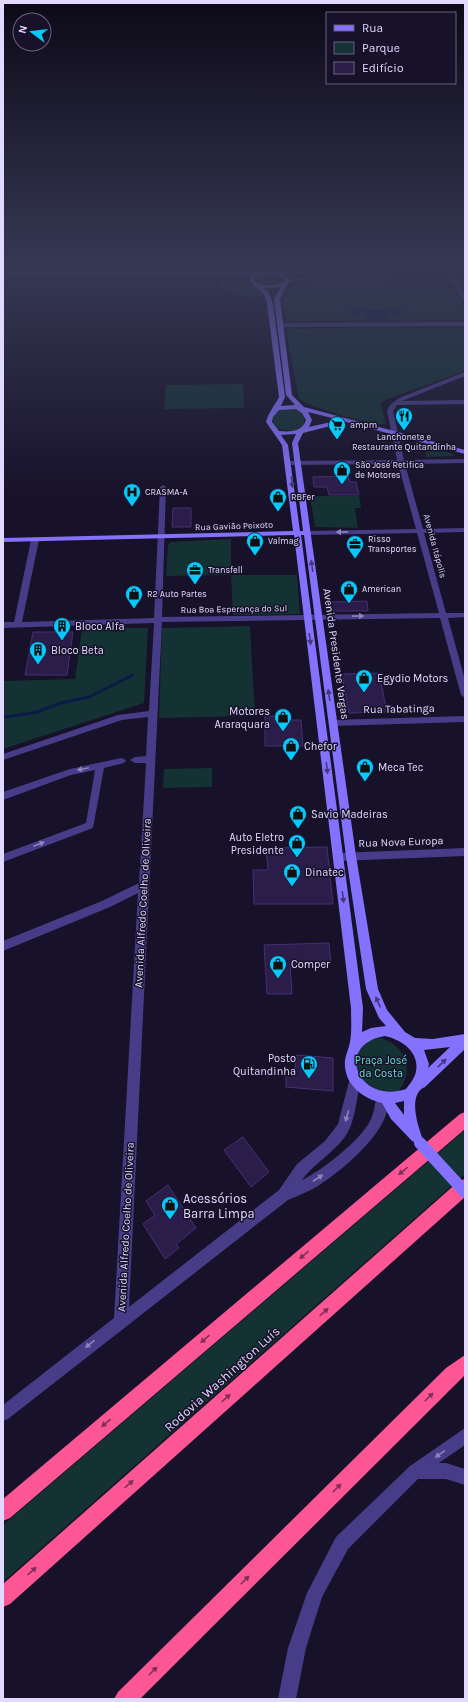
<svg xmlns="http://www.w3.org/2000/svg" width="468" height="1702" font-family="Karla,sans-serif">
  <rect width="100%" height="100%" fill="#171129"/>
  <g fill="#143133">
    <path d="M271 274 280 276 284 280C278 287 265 286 257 281L258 277Z"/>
    <path d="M388 276 392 286H412L414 290 456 289 465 308V320L286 321 282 300C292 270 361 277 388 276Z"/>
    <path d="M224 281C239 279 253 284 264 294 252 302 230 294 219 286V283Z"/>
    <path d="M294 327 297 329 465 328V371L385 400 381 403 386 424C377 428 308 406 299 399L286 330Z"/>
    <polygon points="243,384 244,408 164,409 166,385"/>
    <polygon points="293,408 301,411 305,418 303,428 295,431 277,429 273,424 273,417 279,410"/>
    <polygon points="423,445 451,453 455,456 426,457"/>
    <polygon points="310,496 359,496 361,508 355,508 358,528 315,527"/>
    <polygon points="231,539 231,575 297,575 300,614 233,615 231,575 166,576 168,545 170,542"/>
    <polygon points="250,626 255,716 159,718 162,628"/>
    <polygon points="82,628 148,628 144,703 3,749 3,681 75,679"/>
    <polygon points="212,768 212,787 163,788 164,769"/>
    <path d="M378 1037C405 1044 416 1070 398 1092L383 1095 358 1077 355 1055 359 1045Z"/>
    <polygon points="465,1130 465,1174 3,1582 3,1525"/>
  </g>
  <polygon fill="#0b1b47" points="352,309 358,311 401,309 403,312 409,312 398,316 390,311 387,314 389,319 368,319 366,314 361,311 355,317 348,314 350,311 348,310"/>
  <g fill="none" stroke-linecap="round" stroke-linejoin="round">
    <polyline stroke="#0b1b47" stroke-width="3" points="3,717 34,713 61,703 89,697 133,675"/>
  </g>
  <g fill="#2b1d4a" stroke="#452f75">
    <polygon points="348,476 350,482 356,482 359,495 329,495 327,487 314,487 313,477"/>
    <polygon points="173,508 191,508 191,527 172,527"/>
    <polygon points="367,601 368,611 332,611 331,602"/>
    <polygon points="33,632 73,632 67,675 25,675"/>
    <polygon points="379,673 387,712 349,713 342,674"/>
    <polygon points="265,716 287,716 287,720 301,720 303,746 265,746"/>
    <polygon points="327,847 333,904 254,904 253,870 268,870 266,848"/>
    <polygon points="329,943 331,963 290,964 292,994 267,994 264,945"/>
    <polygon points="296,1055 333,1058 333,1091 286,1087 286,1070 295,1071"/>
    <polygon points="243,1137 269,1172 251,1187 224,1150"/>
    <polygon points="168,1185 196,1228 176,1244 179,1248 165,1259 143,1224 155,1215 146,1201"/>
  </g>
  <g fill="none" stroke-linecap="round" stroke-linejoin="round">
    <g fill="#473c87" fill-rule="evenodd">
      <polygon points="67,264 71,264 67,278 65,279 63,278"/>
      <path d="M444 264H448L451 269 465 270V272H453L465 294V301L462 299 448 272C394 272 340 272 287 283L285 282 307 276 352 271 447 269Z"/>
      <polygon points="310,271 312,273 280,275 278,274"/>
      <polygon points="465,322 465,326 281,327 278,325 281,323"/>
      <path d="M465 372V376L402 401 465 400V404L397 405 393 411 404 460 465 459V463L405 464 423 529 465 528V532L424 533 446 613H465V617L448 618 465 680V698L461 695 440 618 162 622 129 1307 279 1190 297 1164 325 1141 338 1124 351 1074 355 1072 359 1074 361 1078C358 1092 355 1118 349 1130 339 1150 315 1162 302 1180 321 1171 361 1140 370 1121 375 1112 374 1103 378 1094L382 1092 386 1094C399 1124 343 1170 321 1184 311 1191 299 1195 288 1200L8 1419 3 1421V1405L114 1318 138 893 110 907 3 951V941L102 901 139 883 146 763H135L130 760 135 757 146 756 148 717 122 720 3 760V754L118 715 149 711 154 623 3 628V622H14L31 540 35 538 39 540 22 622 154 618 160 487 163 485 166 487 162 617 439 613 417 533 307 535 303 533 307 531 416 529 398 464 289 465 286 463 289 461 397 460 387 411 390 405 399 398Z"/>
      <polygon points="465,716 465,722 333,726 329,723 333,720"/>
      <polygon points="121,758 124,759 126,761 124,763 104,768 93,828 3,862 3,854 86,823 95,770 71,775 3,800 3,792 70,769"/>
      <polygon points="465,848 465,856 338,861 334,860 333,857 334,854 338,853"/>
      <polygon points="465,1428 465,1445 439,1463 446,1463 465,1469 465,1485 446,1479 418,1479 348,1549 322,1597 306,1648 296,1699 278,1699 288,1648 307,1593 336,1537 410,1466"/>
    </g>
    <path fill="#8471fd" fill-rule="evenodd" d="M271 271 283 273 290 280 280 299 292 395 304 407 465 450V454L346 422 303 433 298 443 356 856 378 989 387 1010 405 1032 415 1038 433 1039 465 1034V1049L425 1087C408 1094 417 1123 422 1137L420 1141 416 1143 412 1141 391 1119 382 1103C361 1098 343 1083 345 1060 346 1054 349 1048 350 1042 352 1031 351 1019 351 1008L294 535 3 542V538L293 531 282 445 266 422C268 413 275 405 279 397L267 304 264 294 250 282V276L255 274 3 275V273ZM265 274 278 275 285 280C277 288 264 286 254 281V278ZM281 287 274 299 286 395 295 405 281 406 285 397 273 304 269 293 264 288ZM296 409 302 413 306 420C302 432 290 432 279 431L272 422 273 417 279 410ZM308 412 340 420 309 427 312 420ZM296 434 292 443 303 531H300L288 445 281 435ZM301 535H304L346 856 366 989 379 1018 386 1026 371 1028 362 1032 363 1008ZM385 1036C403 1040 422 1054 415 1075 413 1080 409 1085 406 1089 357 1105 334 1044 385 1036ZM450 1047 428 1068 429 1064 424 1050ZM404 1101V1115L395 1103Z"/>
    <g fill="#fd5694" fill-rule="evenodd">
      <polygon points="465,1112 465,1129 10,1518 3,1521 3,1499 460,1114"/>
      <polygon points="465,1179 465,1197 10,1604 3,1607 3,1584 459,1181"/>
      <polygon points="465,1355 465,1375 140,1699 114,1699 118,1692 446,1368"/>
    </g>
    <polyline stroke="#8471fd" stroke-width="12" points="420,1143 465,1192"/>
  </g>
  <defs><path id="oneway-solid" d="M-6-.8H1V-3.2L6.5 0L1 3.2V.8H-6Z"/></defs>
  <g fill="#43377e">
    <use href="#oneway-solid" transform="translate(292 482) rotate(83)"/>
    <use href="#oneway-solid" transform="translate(312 566) rotate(-98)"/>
    <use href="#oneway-solid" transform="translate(310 639) rotate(82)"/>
    <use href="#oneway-solid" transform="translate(329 695) rotate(-98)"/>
    <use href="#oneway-solid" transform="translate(327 768) rotate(83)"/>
    <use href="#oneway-solid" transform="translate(343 897) rotate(83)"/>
    <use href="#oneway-solid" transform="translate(378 1002) rotate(-114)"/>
    <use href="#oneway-solid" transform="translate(442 1063) rotate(-44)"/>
  </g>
  <g fill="#8c83bd">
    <use href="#oneway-solid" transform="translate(342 532) rotate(179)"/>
    <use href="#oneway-solid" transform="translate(358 616) rotate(-1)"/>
    <use href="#oneway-solid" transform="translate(83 769) rotate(168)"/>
    <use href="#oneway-solid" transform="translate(39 844) rotate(-21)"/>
    <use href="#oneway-solid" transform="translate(347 1116) rotate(106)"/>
    <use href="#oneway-solid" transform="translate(318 1178) rotate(-33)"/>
    <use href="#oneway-solid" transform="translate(90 1344) rotate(141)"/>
    <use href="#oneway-solid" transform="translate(440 1454) rotate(145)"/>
  </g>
  <g fill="#7e3059">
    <use href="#oneway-solid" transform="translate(403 1171) rotate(140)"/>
    <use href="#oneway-solid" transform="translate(304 1255) rotate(140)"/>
    <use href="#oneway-solid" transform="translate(324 1312) rotate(-42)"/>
    <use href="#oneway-solid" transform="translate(205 1339) rotate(140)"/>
    <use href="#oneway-solid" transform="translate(429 1397) rotate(-45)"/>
    <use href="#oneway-solid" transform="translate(226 1398) rotate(-42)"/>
    <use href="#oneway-solid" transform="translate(106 1423) rotate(140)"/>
    <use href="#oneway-solid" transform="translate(129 1484) rotate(-42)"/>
    <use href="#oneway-solid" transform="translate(337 1488) rotate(-45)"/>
    <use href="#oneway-solid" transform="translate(32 1571) rotate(-42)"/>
    <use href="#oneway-solid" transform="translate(245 1580) rotate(-45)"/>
    <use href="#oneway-solid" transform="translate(153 1671) rotate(-45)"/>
  </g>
  <linearGradient id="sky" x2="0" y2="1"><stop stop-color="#0d0917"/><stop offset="0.53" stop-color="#363854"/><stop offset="1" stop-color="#363854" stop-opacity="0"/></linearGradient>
  <rect width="468" height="502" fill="url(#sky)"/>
  <defs>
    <g id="restaurant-pin" transform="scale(0.9)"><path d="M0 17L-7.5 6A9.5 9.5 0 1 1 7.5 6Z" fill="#08c9fc" stroke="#171129"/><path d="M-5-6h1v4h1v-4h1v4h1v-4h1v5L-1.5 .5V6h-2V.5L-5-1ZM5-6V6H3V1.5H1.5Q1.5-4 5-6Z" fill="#111"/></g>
    <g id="supermarket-pin" transform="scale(0.9)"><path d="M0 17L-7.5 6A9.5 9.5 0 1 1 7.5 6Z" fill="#08c9fc" stroke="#171129"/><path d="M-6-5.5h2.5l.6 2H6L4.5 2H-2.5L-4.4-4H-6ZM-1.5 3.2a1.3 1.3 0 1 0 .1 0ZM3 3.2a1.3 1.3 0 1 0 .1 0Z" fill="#111"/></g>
    <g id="shop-pin" transform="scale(0.9)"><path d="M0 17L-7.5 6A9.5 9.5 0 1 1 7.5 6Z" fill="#08c9fc" stroke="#171129"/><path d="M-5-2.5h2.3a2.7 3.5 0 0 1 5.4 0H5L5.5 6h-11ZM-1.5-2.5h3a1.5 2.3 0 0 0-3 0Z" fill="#111"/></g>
    <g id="hospital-pin" transform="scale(0.9)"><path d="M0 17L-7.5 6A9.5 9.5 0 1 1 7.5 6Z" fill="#08c9fc" stroke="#171129"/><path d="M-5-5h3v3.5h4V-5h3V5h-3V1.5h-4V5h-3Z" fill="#111"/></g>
    <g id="office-pin" transform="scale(0.9)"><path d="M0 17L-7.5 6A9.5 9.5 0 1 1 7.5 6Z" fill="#08c9fc" stroke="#171129"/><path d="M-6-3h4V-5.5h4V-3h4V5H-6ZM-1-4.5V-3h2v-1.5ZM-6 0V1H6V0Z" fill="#111"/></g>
    <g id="building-pin" transform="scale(0.9)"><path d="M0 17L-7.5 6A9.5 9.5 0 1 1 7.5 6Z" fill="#08c9fc" stroke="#171129"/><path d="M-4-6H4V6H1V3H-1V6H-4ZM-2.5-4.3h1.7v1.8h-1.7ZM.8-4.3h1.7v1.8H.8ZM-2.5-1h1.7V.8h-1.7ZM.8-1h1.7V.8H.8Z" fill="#111"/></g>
    <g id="fuel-pin" transform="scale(0.9)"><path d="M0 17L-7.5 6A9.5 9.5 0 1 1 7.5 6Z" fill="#08c9fc" stroke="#171129"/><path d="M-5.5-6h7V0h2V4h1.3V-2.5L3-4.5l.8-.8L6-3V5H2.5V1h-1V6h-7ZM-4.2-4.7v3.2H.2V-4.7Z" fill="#111"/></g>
  </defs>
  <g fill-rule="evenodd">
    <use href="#restaurant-pin" x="404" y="416"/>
    <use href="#supermarket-pin" x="337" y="425"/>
    <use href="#shop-pin" x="342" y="470"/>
    <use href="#hospital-pin" x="132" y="492"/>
    <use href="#shop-pin" x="278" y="497"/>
    <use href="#shop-pin" x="255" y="541"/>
    <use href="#office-pin" x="355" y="544"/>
    <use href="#office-pin" x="195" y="570"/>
    <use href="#shop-pin" x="349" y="589"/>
    <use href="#shop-pin" x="134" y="594"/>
    <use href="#building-pin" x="62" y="626"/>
    <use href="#building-pin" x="38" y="650"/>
    <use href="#shop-pin" x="364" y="678"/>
    <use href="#shop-pin" x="283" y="717"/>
    <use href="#shop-pin" x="291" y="746"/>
    <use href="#shop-pin" x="365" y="767"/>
    <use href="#shop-pin" x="298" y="814"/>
    <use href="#shop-pin" x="297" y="843"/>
    <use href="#shop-pin" x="292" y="872"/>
    <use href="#shop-pin" x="278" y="964"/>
    <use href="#fuel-pin" x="309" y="1064"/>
    <use href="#shop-pin" x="170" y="1205"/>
  </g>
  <g text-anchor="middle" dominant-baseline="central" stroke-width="3" stroke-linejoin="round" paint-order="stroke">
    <g font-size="9" fill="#e1d9ff" stroke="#171129" text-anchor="start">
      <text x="350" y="425">ampm</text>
      <text x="404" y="437" text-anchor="middle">Lanchonete e<tspan x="404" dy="10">Restaurante Quitandinha</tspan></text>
      <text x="355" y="465">São José Retifica<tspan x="355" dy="10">de Motores</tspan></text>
      <text x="145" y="492">CRASMA-A</text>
      <text x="291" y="497">RBFer</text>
      <text x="368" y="539">Risso<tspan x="368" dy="10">Transportes</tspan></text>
      <text x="268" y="541">Valmag</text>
      <text x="208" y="570">Transfell</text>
      <text x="362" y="589">American</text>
      <text x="147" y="594">R2 Auto Partes</text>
    </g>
    <g font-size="9" fill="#e1d9ff" stroke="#171129">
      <text transform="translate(234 526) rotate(-2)">Rua Gavião Peixoto</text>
      <text transform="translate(435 546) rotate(75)">Avenida Itápolis</text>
      <text transform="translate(234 609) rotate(-1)">Rua Boa Esperança do Sul</text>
    </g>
    <g font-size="11" fill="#e1d9ff" stroke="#171129" text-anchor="start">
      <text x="75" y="626">Bloco Alfa</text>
      <text x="51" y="650">Bloco Beta</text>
      <text x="377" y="678">Egydio Motors</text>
      <text x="270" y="711" text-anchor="end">Motores<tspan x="270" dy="13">Araraquara</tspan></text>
      <text x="304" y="746">Chefor</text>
      <text x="378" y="767">Meca Tec</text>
      <text x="311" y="814">Savio Madeiras</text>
      <text x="284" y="837" text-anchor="end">Auto Eletro<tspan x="284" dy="13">Presidente</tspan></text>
      <text x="305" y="872">Dinatec</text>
      <text x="291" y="964">Comper</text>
      <text x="296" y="1058" text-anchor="end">Posto<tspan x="296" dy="13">Quitandinha</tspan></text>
    </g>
    <g font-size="11" fill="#e1d9ff" stroke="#171129">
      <text transform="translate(336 654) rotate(82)">Avenida Presidente Vargas</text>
      <text transform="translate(399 709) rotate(-1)">Rua Tabatinga</text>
      <text transform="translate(401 842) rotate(-2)">Rua Nova Europa</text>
      <text transform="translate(143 903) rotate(-87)">Avenida Alfredo Coelho de Oliveira</text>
      <text transform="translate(126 1227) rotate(-87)">Avenida Alfredo Coelho de Oliveira</text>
    </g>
    <g font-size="11" fill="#65dfce" stroke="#171129">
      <text x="381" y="1060">Praça José<tspan x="381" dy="13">da Costa</tspan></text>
    </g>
    <g font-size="13" fill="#e1d9ff" stroke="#171129" text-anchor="start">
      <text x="183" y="1198">Acessórios<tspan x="183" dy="15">Barra Limpa</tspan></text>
    </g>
    <g font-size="13" fill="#e1d9ff" stroke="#171129">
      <text transform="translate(222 1379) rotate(-42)">Rodovia Washington Luís</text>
    </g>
  </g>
  <rect width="468" height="1702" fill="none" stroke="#e1d9ff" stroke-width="8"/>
  <rect x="326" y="12" width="130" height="72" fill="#171129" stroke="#68617f"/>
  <rect x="334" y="25" width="20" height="6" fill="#8471fd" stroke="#68617f"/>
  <text x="362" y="32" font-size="12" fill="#e1d9ff">Rua</text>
  <rect x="334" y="42" width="20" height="12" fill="#143133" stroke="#68617f"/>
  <text x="362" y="52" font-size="12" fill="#e1d9ff">Parque</text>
  <rect x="334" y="62" width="20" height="12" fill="#2b1d4a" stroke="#68617f"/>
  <text x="362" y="72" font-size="12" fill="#e1d9ff">Edifício</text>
  <g transform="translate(32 32) rotate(285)"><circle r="19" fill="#171129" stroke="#68617f"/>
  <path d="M0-3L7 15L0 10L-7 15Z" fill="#08c9fc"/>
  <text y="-6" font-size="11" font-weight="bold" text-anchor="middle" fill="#e1d9ff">N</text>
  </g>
</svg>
